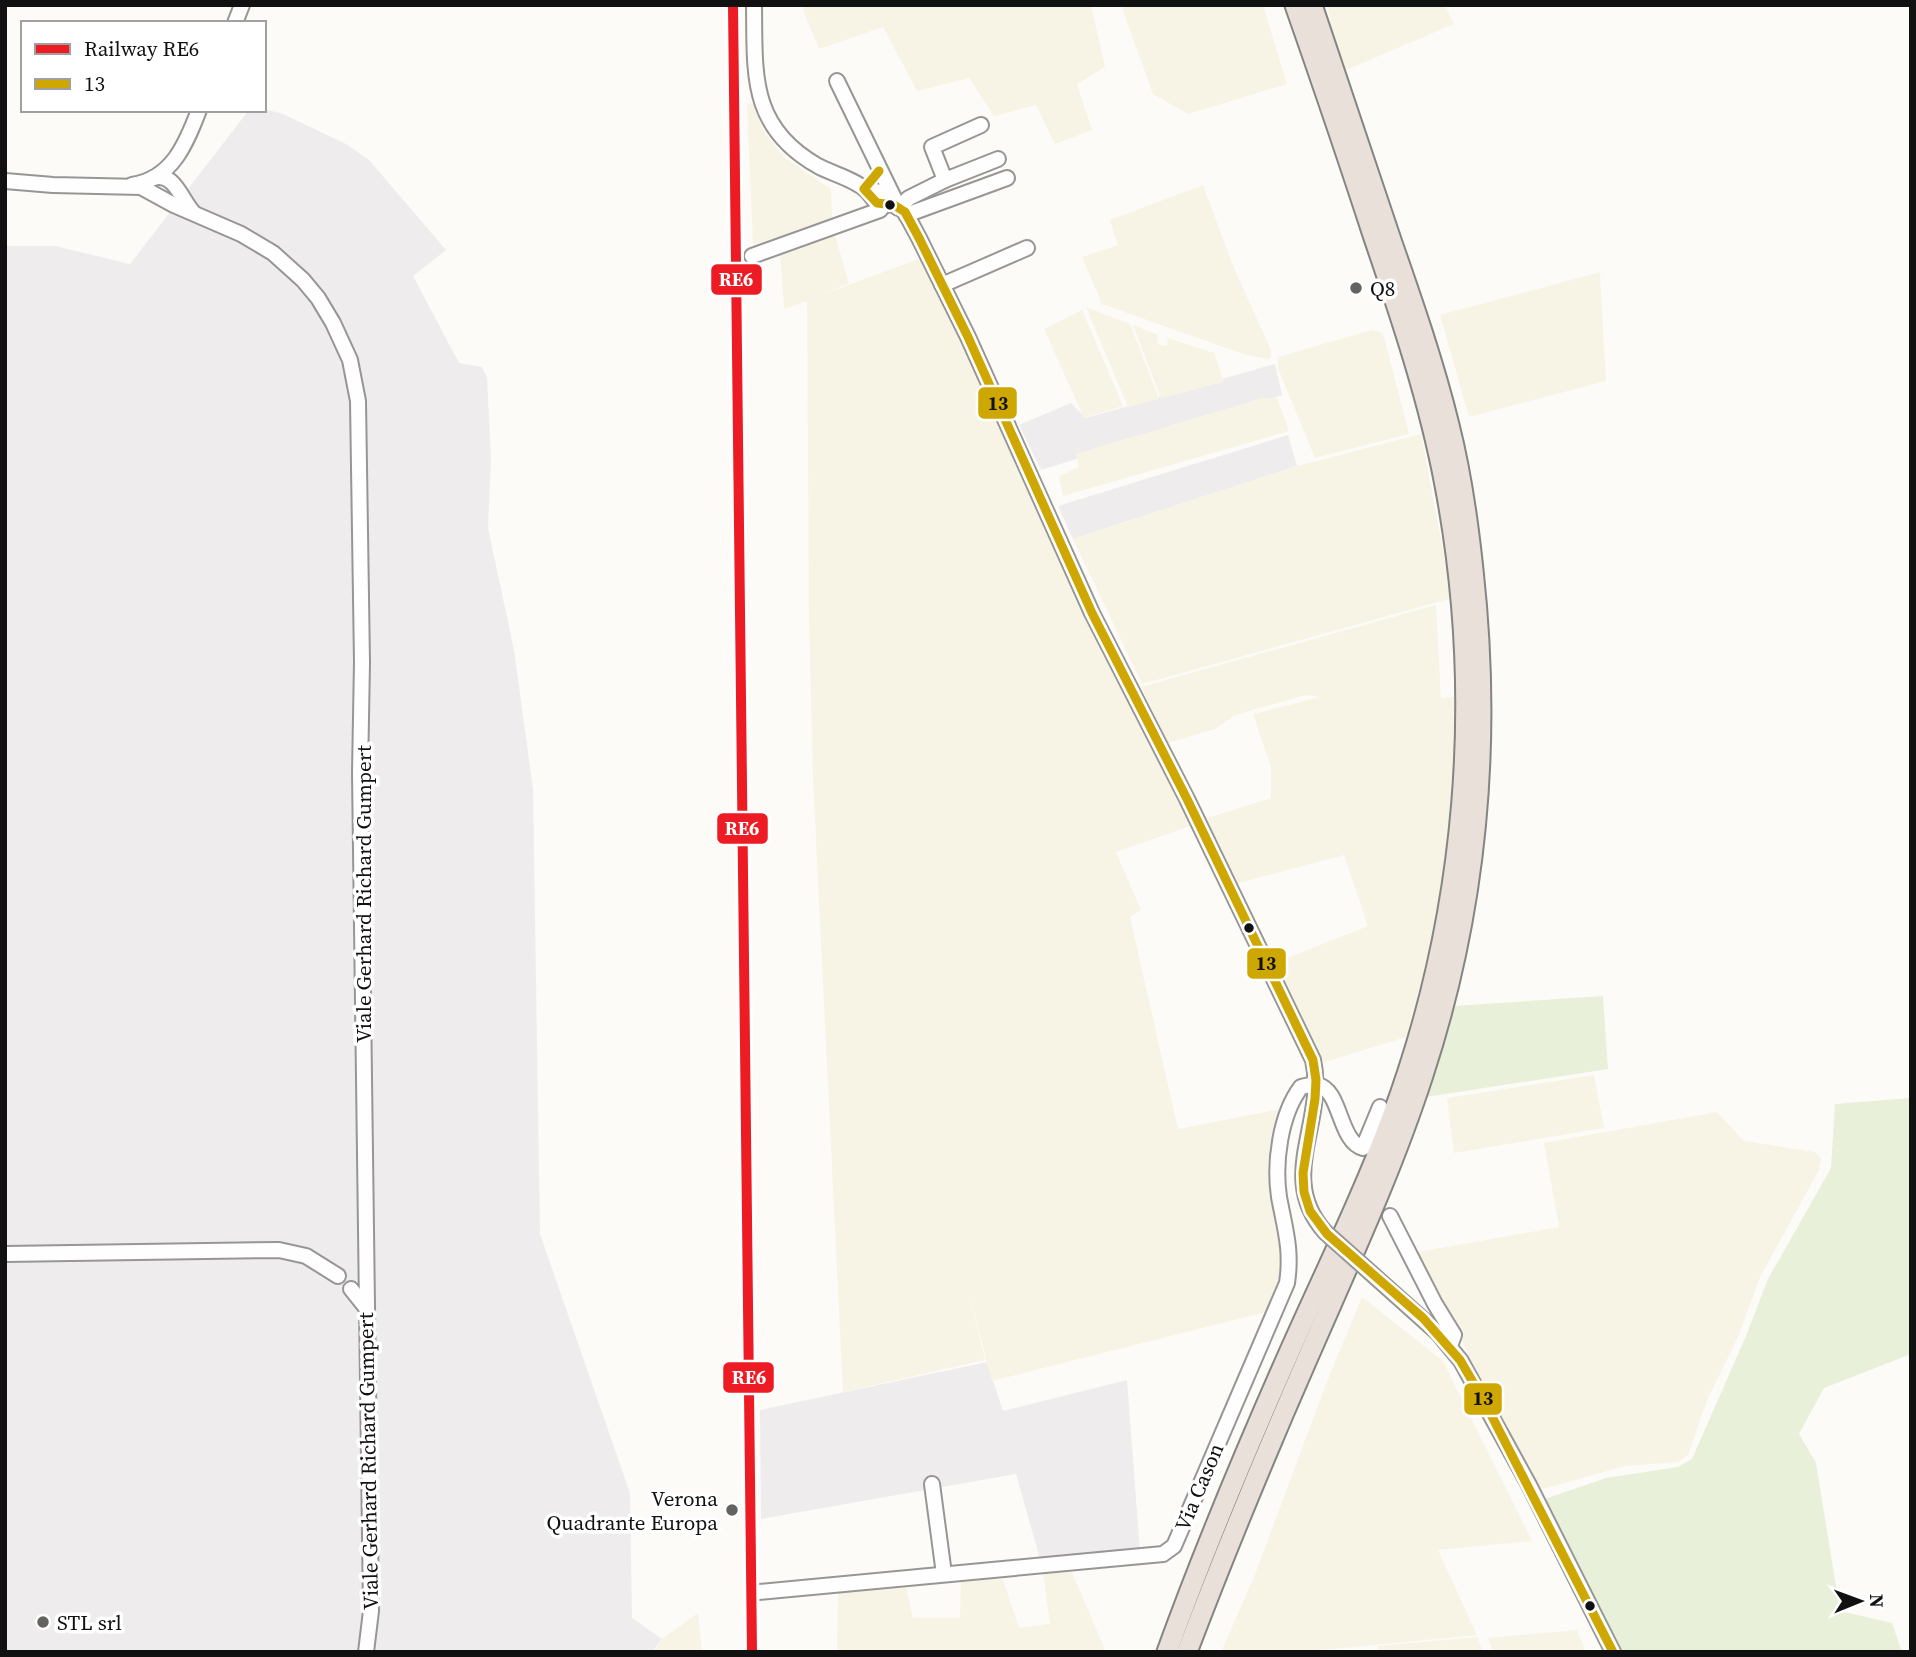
<svg xmlns="http://www.w3.org/2000/svg" width="1916" height="1657" font-family="'Source Serif 4',serif">
  <rect width="100%" height="100%" fill="#fcfbf7"/>
  <g fill="#efecee">
    <polygon points="264,109 283,114 346,144 369,160 446,250 413,276 459,363 482,367 487,377 491,457 488,528 514,650 533,789 540,1234 630,1493 632,1618 662,1639 652,1652 5,1652 5,246 55,246 130,264 249,110"/>
    <polygon points="1275,364 1282,395 1041,470 1019,425 1071,403 1086,418"/>
    <polygon points="1288,435 1297,466 1073,539 1058,506"/>
    <polygon points="987,1362 1003,1411 1127,1380 1140,1552 1040,1559 1016,1474 761,1519 760,1410"/>
  </g>
  <g fill="#f7f4e5">
    <polygon points="801,5 1091,5 1105,67 1077,84 1092,130 1055,144 1036,105 994,116 969,78 917,91 883,27 819,49"/>
    <polygon points="1121,5 1263,5 1287,84 1188,114 1153,94"/>
    <polygon points="1328,5 1445,5 1454,24 1346,70 1331,28"/>
    <polygon points="753,103 764,132 785,158 831,189 832,218 753,245 747,104"/>
    <polygon points="1203,185 1233,266 1270,348 1271,357 1268,359 1243,354 1102,304 1082,257 1118,245 1110,220"/>
    <polygon points="834,232 849,283 821,295 924,257 1193,825 1116,852 1141,910 1130,917 1178,1129 1281,1109 1275,1143 1287,1258 1270,1311 992,1381 968,1289 985,1360 843,1392 813,779 809,615 807,301 784,309 780,252"/>
    <polygon points="1600,272 1606,381 1469,417 1440,315"/>
    <polygon points="1086,307 1130,324 1159,399 1128,407"/>
    <polygon points="1082,310 1123,406 1084,418 1044,329"/>
    <polygon points="1133,325 1158,335 1157,344 1167,346 1168,338 1214,353 1224,382 1161,398"/>
    <polygon points="1372,330 1383,333 1409,434 1315,458 1278,368 1278,357"/>
    <polygon points="1262,398 1277,398 1289,431 1063,496 1059,476 1079,467 1076,454"/>
    <polygon points="1421,434 1452,598 1142,684 1073,539 1297,466"/>
    <polygon points="1436,605 1441,699 1455,696 1454,766 1449,844 1433,938 1406,1037 1322,1063 1272,964 1368,926 1344,855 1231,885 1201,820 1271,798 1271,767 1253,714 1320,697 1306,695 1245,712 1234,716 1215,729 1168,743 1141,687"/>
    <polygon points="1594,1075 1604,1128 1454,1153 1447,1098"/>
    <polygon points="1717,1112 1744,1141 1815,1152 1821,1158 1819,1170 1760,1277 1738,1337 1708,1398 1688,1455 1678,1462 1625,1466 1536,1491 1418,1252 1559,1227 1544,1143"/>
    <polygon points="1362,1297 1443,1361 1532,1541 1438,1550 1477,1635 1302,1652 1221,1652 1254,1577 1326,1384"/>
    <polygon points="1068,1563 1106,1652 837,1652 838,1589 905,1583 913,1618 960,1618 961,1577 1003,1580 1019,1628 1050,1624 1042,1565"/>
    <polygon points="698,1613 702,1652 654,1652 662,1639"/>
    <polygon points="1577,1630 1586,1652 1493,1652 1488,1638"/>
    <polygon points="1477,1637 1483,1652 1379,1652 1378,1648 1378,1646"/>
  </g>
  <g fill="#e8f0d9">
    <polygon points="1603,996 1608,1069 1426,1097 1454,1006"/>
    <polygon points="1911,1098 1911,1354 1824,1388 1799,1434 1816,1463 1840,1611 1892,1623 1902,1652 1621,1652 1542,1500 1606,1478 1678,1467 1692,1459 1746,1336 1768,1279 1831,1168 1835,1104"/>
  </g>
  <g fill="none" stroke-linecap="round" stroke-linejoin="round">
    <g stroke="#979695" stroke-width="18">
      <g id="minor">
        <path d="M754 5C755 74 749 127 818 166 833 174 854 179 866 190 870 194 873 199 877 203L894 205"/>
        <polyline points="235,23 242,5"/>
        <polyline points="837,81 895,200"/>
        <path d="M153 178C174 171 181 199 193 212"/>
        <polyline points="945,180 998,159"/>
        <polyline points="5,181 53,185 141,187 174,205 241,234 273,253 303,280 318,298 333,323 350,360 358,401 362,662 360,773 371,1611 366,1652"/>
        <path d="M132 185C172 179 186 144 199 110"/>
        <path d="M866 190 882 192 887 195 905 212 919 238 968 337 1092 613 1187 799 1313 1060C1327 1122 1276 1177 1325 1232"/>
        <polyline points="898,208 909,198 945,180 932,147 981,125"/>
        <polyline points="906,215 1007,178"/>
        <polyline points="752,256 880,210 884,205"/>
        <polyline points="942,285 1027,248"/>
        <polyline points="1390,1216 1435,1304 1454,1335 1450,1346"/>
        <polyline points="5,1254 279,1250 306,1256 338,1276"/>
        <polyline points="1371,1273 1438,1333 1461,1361 1529,1485 1613,1652"/>
        <polyline points="351,1289 367,1309"/>
        <polyline points="932,1484 944,1574"/>
        <path d="M759 1592 1163 1554 1174 1546 1287 1283C1292 1250 1285 1229 1279 1197 1274 1163 1280 1115 1301 1087 1305 1086 1313 1084 1318 1085 1341 1090 1339 1142 1363 1148L1380 1107"/>
      </g>
    </g>
    <g stroke="#848482" stroke-width="23">
      <g id="highway">
        <path d="M1167 1652C1201 1558 1241 1462 1281 1371 1318 1286 1360 1203 1392 1117 1467 915 1485 696 1445 485 1429 400 1401 317 1373 235 1348 158 1322 82 1295 5"/>
        <path d="M1187 1652C1225 1552 1266 1453 1309 1355 1349 1263 1392 1171 1423 1075 1477 911 1492 741 1473 570 1468 522 1461 472 1449 425 1434 364 1413 303 1392 243 1366 164 1339 85 1312 5"/>
      </g>
    </g>
    <use href="#minor" stroke="#fffefe" stroke-width="14"/>
    <use href="#highway" stroke="#e8e0d9" stroke-width="19"/>
    <g stroke="#979695" stroke-width="18" stroke-linecap="butt">
      <polyline id="minor-bridge" points="1325,1232 1371,1273"/>
    </g>
    <use href="#minor-bridge" stroke="#fffefe" stroke-width="14"/>
    <g stroke="#fff" stroke-width="14">
      <polyline id="bus-1" points="879,171 864,189 877,203 894,205 905,212 919,238 968,337 1092,613 1187,799 1313,1060 1316,1080 1315,1099 1303,1173 1304,1192 1310,1211 1327,1234 1423,1318 1460,1360 1484,1401 1613,1652"/>
    </g>
    <use href="#bus-1" stroke="#cfa703" stroke-width="9"/>
    <g stroke="#fff" stroke-width="16">
      <polyline id="rail-1" points="733,5 752,1652"/>
    </g>
    <use href="#rail-1" stroke="#ed1c24" stroke-width="10"/>
  </g>
  <g fill="#111" stroke="#fff" stroke-width="2.5">
    <circle cx="890" cy="205" r="6"/>
    <circle cx="1249" cy="928" r="6"/>
    <circle cx="1590" cy="1606" r="6"/>
  </g>
  <g fill="#636362" stroke="#fff" stroke-width="2.5">
    <circle cx="1356" cy="288" r="7"/>
    <circle cx="732" cy="1510" r="7"/>
    <circle cx="43" cy="1622" r="7"/>
  </g>
  <g text-anchor="middle" dominant-baseline="central" stroke-width="7" stroke-linejoin="round" paint-order="stroke">
    <g font-size="21" fill="#111" stroke="#fff" text-anchor="start">
      <text x="1370" y="288">Q8</text>
      <text x="718" y="1498" text-anchor="end">Verona<tspan x="718" dy="24">Quadrante Europa</tspan></text>
      <text x="57" y="1622">STL srl</text>
    </g>
    <g font-size="21" fill="#111" stroke="#fff">
      <text transform="translate(363 894) rotate(-90)">Viale Gerhard Richard Gumpert</text>
      <text transform="translate(368 1461) rotate(-91)">Viale Gerhard Richard Gumpert</text>
      <text transform="translate(1199 1487) rotate(-67)">Via Cason</text>
    </g>
  </g>
  <g stroke="#fff" stroke-width="2.5">
    <rect x="710" y="263" width="53" height="33" rx="7" fill="#ed1c24"/>
    <rect x="977" y="386" width="41" height="34" rx="7" fill="#cfa703"/>
    <rect x="716" y="812" width="53" height="33" rx="7" fill="#ed1c24"/>
    <rect x="1246" y="947" width="41" height="33" rx="7" fill="#cfa703"/>
    <rect x="722" y="1361" width="53" height="33" rx="7" fill="#ed1c24"/>
    <rect x="1463" y="1382" width="40" height="34" rx="7" fill="#cfa703"/>
  </g>
  <g font-size="19" text-anchor="middle" font-weight="bold" fill="#fff">
    <text x="736" y="286">RE6</text>
    <text x="742" y="835">RE6</text>
    <text x="749" y="1384">RE6</text>
  </g>
  <g font-size="19" text-anchor="middle" font-weight="bold" fill="#111">
    <text x="998" y="410">13</text>
    <text x="1266" y="970">13</text>
    <text x="1483" y="1405">13</text>
  </g>
  <rect width="1916" height="1657" fill="none" stroke="#111111" stroke-width="14"/>
  <rect x="21" y="21" width="245" height="91" fill="#ffffff" stroke="#a0a0a0" stroke-width="2"/>
  <rect x="35" y="44" width="35" height="10" fill="#ed1c24" stroke="#a0a0a0" stroke-width="2"/>
  <text x="84" y="56" font-size="21" fill="#111111">Railway RE6</text>
  <rect x="35" y="79" width="35" height="10" fill="#cfa703" stroke="#a0a0a0" stroke-width="2"/>
  <text x="84" y="91" font-size="21" fill="#111111">13</text>
  <g transform="translate(1860 1601) rotate(89)" stroke="#ffffff" stroke-width="5" paint-order="stroke">
  <path d="M0-5L12 26L0 18L-12 26Z" fill="#111111"/>
  <text y="-10" font-size="19" font-weight="bold" text-anchor="middle" fill="#111111">N</text>
  </g>
</svg>
